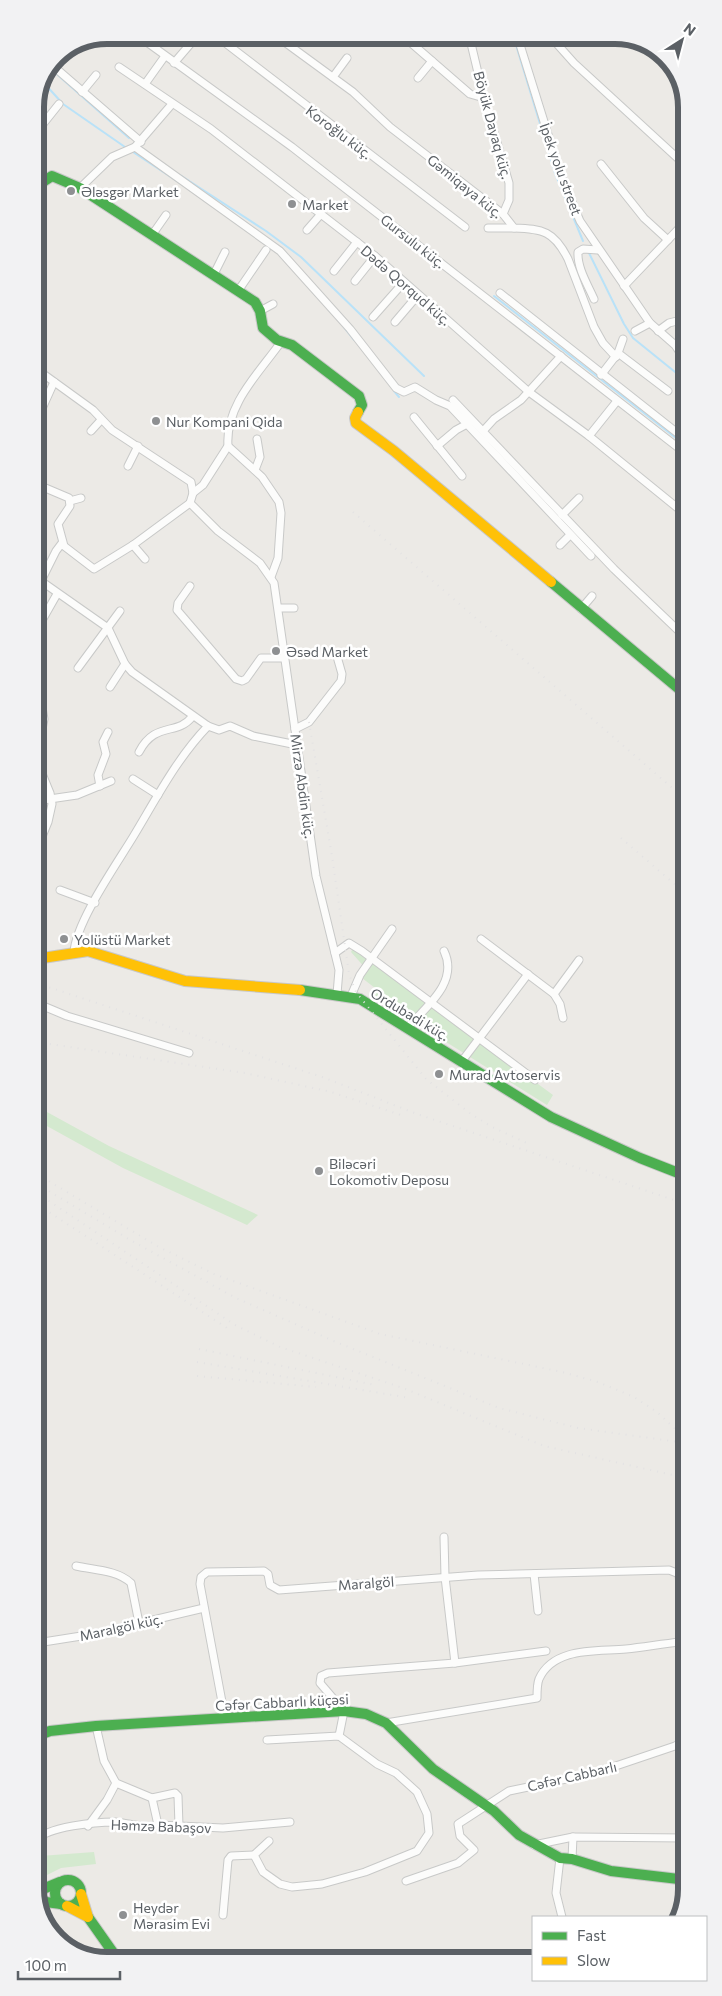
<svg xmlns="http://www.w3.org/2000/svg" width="722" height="1996" font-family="Commissioner,sans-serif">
  <rect width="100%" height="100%" fill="#eceae6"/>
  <g fill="#d4e9cf">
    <polygon points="353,948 553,1095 547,1105 371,995 375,988 362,978 367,970 351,952"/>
    <polygon points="36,1106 109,1146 258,1215 247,1225 123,1168 36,1120"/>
    <polygon points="94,1852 96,1864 61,1868 43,1877 40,1856"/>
  </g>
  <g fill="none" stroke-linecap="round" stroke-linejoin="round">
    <g stroke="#b9e2f8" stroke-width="2">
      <polyline points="513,35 555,173 583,241"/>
      <polyline points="51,69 129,138"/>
      <polyline points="44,83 63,104 125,147"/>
      <polyline points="133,152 183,185"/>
      <polyline points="180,175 266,231 301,257 424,376"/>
      <polyline points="589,253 624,324 633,338 685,380"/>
      <polyline points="494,296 685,445"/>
      <polyline points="343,326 354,340"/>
      <polyline points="394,391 399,397"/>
    </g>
    <g stroke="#c8c9c8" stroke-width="9">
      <g id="street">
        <polyline points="137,35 292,147 685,453"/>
        <polyline points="215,35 465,227"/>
        <polyline points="224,35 240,42 260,35"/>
        <path d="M275 35 353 92 390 127 503 214 514 228C543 229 554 231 568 259L594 327 603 343 616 357"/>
        <polyline points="402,35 470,94 484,98"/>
        <polyline points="469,35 484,98 509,183 509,200 503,214"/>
        <polyline points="517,35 561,176 580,221 650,323 675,345 685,360"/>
        <polyline points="549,35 574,63 685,165"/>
        <polyline points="174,63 198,35"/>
        <polyline points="52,65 141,142"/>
        <polyline points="119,67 211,129 375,256 529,392 589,436 685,514"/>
        <polyline points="333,77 347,58"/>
        <polyline points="418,78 432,61"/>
        <polyline points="145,84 165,56"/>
        <polyline points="82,92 96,75"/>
        <polyline points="35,134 59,104"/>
        <polyline points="135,147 280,251 350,329 396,388 404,392 415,387 436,400 450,406 591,556"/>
        <polyline points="601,164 644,218 668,240"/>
        <polyline points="80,188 112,157 135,147 172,104"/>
        <polyline points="488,228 514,228"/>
        <polyline points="307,230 321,214"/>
        <polyline points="152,235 166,215"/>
        <polyline points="334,271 357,242"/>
        <polyline points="213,276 225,252"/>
        <polyline points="355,281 375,256"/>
        <polyline points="624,286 685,222"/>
        <polyline points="238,291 266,250"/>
        <polyline points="500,293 685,439"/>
        <path d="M594 299C588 285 577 268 578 252L583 249 598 250"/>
        <polyline points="260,311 273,304"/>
        <polyline points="373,317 404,282"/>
        <polyline points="395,322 418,295"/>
        <polyline points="635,331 650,323"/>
        <polyline points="658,331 669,323 685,319"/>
        <polyline points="618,353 668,391"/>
        <polyline points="35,368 93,410 112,430 191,482 193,493 190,503 133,545 94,569 64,546 58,524 70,506 69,498 36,484"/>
        <polyline points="601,375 618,353 623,339"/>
        <polyline points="453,400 614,569 685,637"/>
        <polyline points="414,417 462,476"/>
        <polyline points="36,422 54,382"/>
        <polyline points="484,430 494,419 521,400 561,356"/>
        <polyline points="91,431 101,420"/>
        <polyline points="589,436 617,401"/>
        <polyline points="437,446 456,430 469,423"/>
        <polyline points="128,466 138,446"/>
        <polyline points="255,470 260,457 257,439"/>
        <polyline points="193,493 203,485 228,446"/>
        <polyline points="70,501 81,498"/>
        <polyline points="190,503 218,531 260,563 274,583 316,876 339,970 337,994"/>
        <polyline points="562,515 579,498"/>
        <polyline points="62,543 56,551 41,581 108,628 125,664 132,672 208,726 219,730 230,726 253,736 297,745"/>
        <polyline points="133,545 145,559"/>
        <polyline points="560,545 570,535"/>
        <path d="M271 577 278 558 281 513 279 502 262 477 228 446C225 405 259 373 281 342"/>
        <polyline points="190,586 178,603 177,610 236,679 242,681 246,679 261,658 284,658"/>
        <polyline points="279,608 294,608"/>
        <polyline points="581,609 592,596"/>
        <polyline points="36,631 57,594"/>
        <polyline points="78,668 120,611"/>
        <polyline points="110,687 125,664"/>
        <polyline points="36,690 40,696 44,719 36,759 50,793 52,804 48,822 36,851"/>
        <polyline points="295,729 309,722 341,681 342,674 336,653"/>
        <path d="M139 752C155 721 177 736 192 717"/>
        <polyline points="133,779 158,795"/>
        <polyline points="100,786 98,775 106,754 103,742 108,732"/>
        <polyline points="36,801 77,795 111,781"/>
        <polyline points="60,890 95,903"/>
        <polyline points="481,939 554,994 560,1004 563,1018"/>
        <path d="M74 952C76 922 116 865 133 837 156 799 177 758 208 726"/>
        <polyline points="335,953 349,943 362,951 535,1080"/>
        <polyline points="554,994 579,960"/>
        <polyline points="351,996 360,975 392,929"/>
        <polyline points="36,1003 67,1016 189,1053"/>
        <path d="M408 1027C427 1006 459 982 444 951"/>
        <polyline points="462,1061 528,974"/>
        <polyline points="444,1537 445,1577 455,1663"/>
        <path d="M76 1566C94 1570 117 1570 131 1583L139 1623"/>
        <polyline points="534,1574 538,1611"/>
        <polyline points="37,1643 94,1634 204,1608"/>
        <polyline points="225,1718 200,1584 201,1577 207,1572 264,1571 268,1574 270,1585 279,1590 478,1575 669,1570 687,1577"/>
        <path d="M386 1723 537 1698C537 1692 537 1684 539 1679 554 1646 599 1652 626 1649 644 1647 662 1644 680 1642L683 1640 685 1633 679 1575"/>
        <polyline points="96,1726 104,1761 116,1783 152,1798 175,1793 178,1796 179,1826"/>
        <polyline points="339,1736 344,1711 320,1683 321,1676 328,1673 455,1663 546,1651"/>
        <polyline points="267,1740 339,1736 377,1764 396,1773 417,1792 427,1814 429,1833 417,1851 365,1872 322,1884 292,1887 280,1884 263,1872 254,1855 269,1841"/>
        <polyline points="152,1798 158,1825"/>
        <polyline points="88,1826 107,1800 116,1783"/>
        <path d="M37 1841C45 1826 99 1822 115 1822 130 1823 143 1829 158 1825L223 1828 290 1822"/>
        <polyline points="534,1845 573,1837 687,1838"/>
        <polyline points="560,1858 556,1893 562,1917"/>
        <polyline points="572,1859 573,1837"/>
        <polyline points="406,1881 458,1863 474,1850 460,1836 458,1824 509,1791 595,1773 675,1746 687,1740"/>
        <polyline points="223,1915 228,1860 231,1856 254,1855"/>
      </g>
    </g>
    <g stroke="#c8c8c8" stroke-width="12">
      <g id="fast">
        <polyline points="35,187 52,176 80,188 255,302 260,311 263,328 277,340 292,345 359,396 362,405 358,412"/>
        <polyline points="551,582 685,694"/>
        <polyline points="300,990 360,999 551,1117 640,1158 686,1176"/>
        <polyline points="37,1736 50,1731 96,1726 344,1711 366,1714 386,1723 433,1769 494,1811 519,1835 560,1858 572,1859 611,1871 687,1880"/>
        <circle cx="68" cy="1893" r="13"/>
        <polyline points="38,1891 60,1882"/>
        <polyline points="38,1901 61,1904"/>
        <polyline points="88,1917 119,1961"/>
      </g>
    </g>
    <g stroke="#c8c8c8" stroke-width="12">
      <g id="slow">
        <polyline points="358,412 355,418 356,423 394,451 551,582"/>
        <polyline points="36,959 88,951 185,981 300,990"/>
        <polyline points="67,1906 88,1917 81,1894"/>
      </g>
    </g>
    <use href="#street" stroke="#fcfcfb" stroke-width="7"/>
    <use href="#fast" stroke="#4caf50" stroke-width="10"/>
    <use href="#slow" stroke="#ffc107" stroke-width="10"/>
    <g stroke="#e3e2e3" stroke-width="2" stroke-dasharray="1 6" stroke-linecap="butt">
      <polyline points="353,512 685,799"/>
      <polyline points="309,722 332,856 349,974 356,992 426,1079 471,1114 492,1127 529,1144"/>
      <polyline points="621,838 686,894"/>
      <polyline points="36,983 325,1078 417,1114 686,1204"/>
      <polyline points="36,1042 245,1073 331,1092 404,1116"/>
      <polyline points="37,1174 157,1246 214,1274 380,1334 562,1372 598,1382 634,1397 657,1412 686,1439"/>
      <polyline points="37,1184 132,1241 236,1298 336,1342 499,1408 578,1428 686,1443"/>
      <polyline points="37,1193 235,1325 280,1347 403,1388 544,1446 686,1478"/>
      <polyline points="38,1205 230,1330"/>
      <polyline points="199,1349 375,1385"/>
      <polyline points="197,1362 410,1398"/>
      <polyline points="197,1376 316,1387"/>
    </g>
  </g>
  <g fill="#8e9092" stroke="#fff" stroke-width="2">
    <circle cx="71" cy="191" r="5"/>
    <circle cx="292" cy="204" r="5"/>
    <circle cx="156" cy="421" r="5"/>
    <circle cx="276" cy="651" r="5"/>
    <circle cx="64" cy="939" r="5"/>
    <circle cx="439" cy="1074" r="5"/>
    <circle cx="319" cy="1171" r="5"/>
    <circle cx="123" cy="1915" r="5"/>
  </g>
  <g text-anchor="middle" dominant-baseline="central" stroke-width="5" stroke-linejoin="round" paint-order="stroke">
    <g font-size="14" fill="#5b6065" stroke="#fff">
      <text transform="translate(493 125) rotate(75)">Böyük Dayaq küç.</text>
      <text transform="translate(339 132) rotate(37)">Koroğlu küç.</text>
      <text transform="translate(561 169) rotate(70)">İpek yolu street</text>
      <text transform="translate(465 186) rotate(39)">Gəmiqaya küç.</text>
      <text transform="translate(413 241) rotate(38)">Gursulu küç.</text>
      <text transform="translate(406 285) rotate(41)">Dədə Qorqud küç.</text>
      <text transform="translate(303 786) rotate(82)">Mirzə Abdin küç.</text>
      <text transform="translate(410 1014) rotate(31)">Ordubadi küç.</text>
      <text transform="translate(366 1583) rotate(-4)">Maralgöl</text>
      <text transform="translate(121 1627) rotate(-12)">Maralgöl küç.</text>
      <text transform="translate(282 1702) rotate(-3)">Cəfər Cabbarlı küçəsi</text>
      <text transform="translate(572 1776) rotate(-13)">Cəfər Cabbarlı</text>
      <text transform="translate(161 1826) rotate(2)">Həmzə Babaşov</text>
    </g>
    <g font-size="14" fill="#5b6065" stroke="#fff" text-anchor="start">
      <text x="81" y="191">Ələsgər Market</text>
      <text x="302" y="204">Market</text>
      <text x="166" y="421">Nur Kompani Qida</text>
      <text x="286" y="651">Əsəd Market</text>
      <text x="74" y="939">Yolüstü Market</text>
      <text x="449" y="1074">Murad Avtoservis</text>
      <text x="329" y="1163">Biləcəri<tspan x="329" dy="16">Lokomotiv Deposu</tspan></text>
      <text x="133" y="1907">Heydər<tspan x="133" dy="16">Mərasim Evi</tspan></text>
    </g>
  </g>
  <path d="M0 0H722V1996H0ZM107 44H615A63 63 0 0 1 678 107V1889A63 63 0 0 1 615 1952H107A63 63 0 0 1 44 1889V107A63 63 0 0 1 107 44Z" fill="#f2f2f3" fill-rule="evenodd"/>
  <path fill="none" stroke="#5b6065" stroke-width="6" d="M107 44H615A63 63 0 0 1 678 107V1889A63 63 0 0 1 615 1952H107A63 63 0 0 1 44 1889V107A63 63 0 0 1 107 44Z"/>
  <rect x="532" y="1916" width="175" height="65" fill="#ffffff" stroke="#bdbfc1"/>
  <rect x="542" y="1932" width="25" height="8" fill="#4caf50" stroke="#bdbfc1"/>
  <text x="577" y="1941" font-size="15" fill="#5b6065">Fast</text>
  <rect x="542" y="1957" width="25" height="8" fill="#ffc107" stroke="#bdbfc1"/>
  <text x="577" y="1966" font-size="15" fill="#5b6065">Slow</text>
  <g transform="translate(682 40) rotate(36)" stroke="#ffffff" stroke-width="4" paint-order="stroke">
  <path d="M0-4L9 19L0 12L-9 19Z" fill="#5b6065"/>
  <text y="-8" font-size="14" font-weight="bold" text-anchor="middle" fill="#5b6065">N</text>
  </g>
  <path d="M18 1971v8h102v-8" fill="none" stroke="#5b6065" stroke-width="2.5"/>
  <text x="25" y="1971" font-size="15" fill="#5b6065" stroke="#ffffff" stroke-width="4" paint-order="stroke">100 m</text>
</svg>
